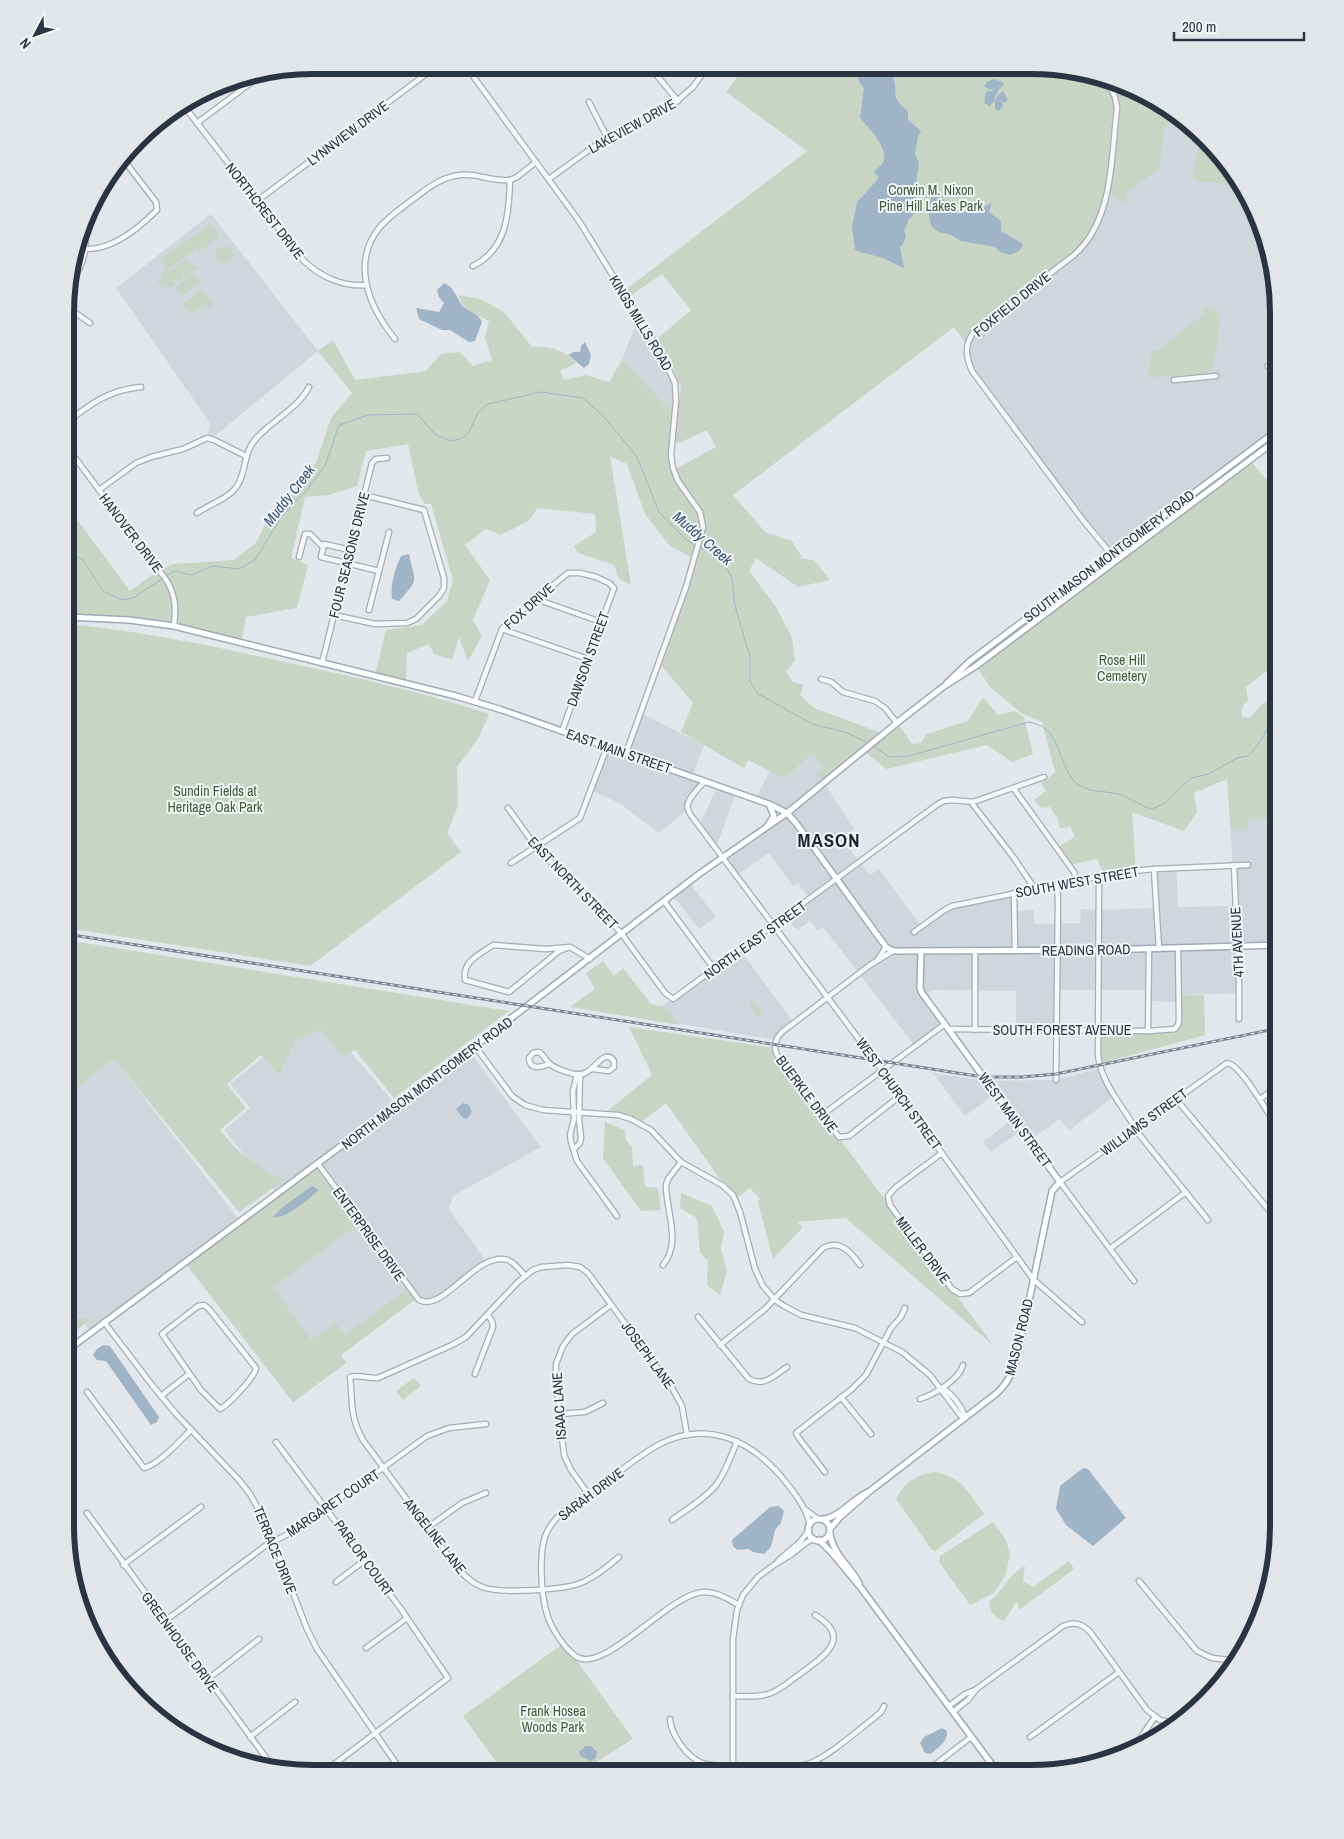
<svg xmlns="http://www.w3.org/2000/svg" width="1344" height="1839" font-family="'Archivo Narrow',sans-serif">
  <rect width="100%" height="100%" fill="#e3e6ea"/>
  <g fill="#d1d5dc">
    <polygon points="1164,106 1182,116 1228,162 1254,204 1271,249 1279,313 1279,429 1112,555 1022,439 968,361 967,345 1117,108"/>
    <polygon points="211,214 318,351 211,439 207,438 210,423 116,288"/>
    <polygon points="638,317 674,377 674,414 622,360"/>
    <polygon points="641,713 704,745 692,777 705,781 690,800 688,809 659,833 621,804 591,790 607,747 626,753"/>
    <polygon points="1279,719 1279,945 1238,946 1239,993 1179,995 1178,1002 1149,1001 1148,990 1057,990 1056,1030 1016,1030 1016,991 933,990 924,996 945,1024 915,1046 823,927 818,930 810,921 797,930 787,917 810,899 798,883 793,886 769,853 737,875 723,857 787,814 755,799 770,771 785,779 811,754 832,777 825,784 854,829 851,832 857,840 848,847 870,875 879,869 921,926 949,907 1014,893 1015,911 1034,910 1034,924 1080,923 1081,909 1099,910 1157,908 1154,869 1176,867 1178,907 1235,906 1226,756"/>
    <polygon points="718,786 736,792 716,848 699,826"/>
    <polygon points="689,882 716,917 699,929 672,894"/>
    <polygon points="740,950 794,1023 776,1040 646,1018"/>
    <polygon points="317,1013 396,1105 469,1051 541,1147 453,1196 449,1209 487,1263 434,1301 417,1298 341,1355 346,1363 293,1402 185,1263 91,1332 65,1300 66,1096 114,1059 240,1221 277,1194 224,1130 250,1108 230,1084"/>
    <polygon points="1100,1068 1115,1096 1069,1130 1060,1119 1030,1140 1022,1130 991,1152 983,1142 1014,1118 995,1094 965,1116 933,1073 987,1081 1056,1080"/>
  </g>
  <g fill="#c8d4c4">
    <path d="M746 66 1064 67 1126 84 1180 115V121L1165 125 1159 168 1124 195 1127 200 1123 204 1115 196 1107 193 1102 214 1080 250 980 327 967 345 954 327 733 495 765 532 792 541 803 559 814 560 830 580 798 587 756 558 749 571 776 607 792 637 795 661 786 671 793 682 804 685 800 695 814 708 884 734 897 723 912 744 921 743 927 734 968 721 983 697 998 715 1015 711 1024 717 1033 754 1012 762 987 745 886 769 864 751 824 784 817 774 824 768 811 754 785 779 748 760 744 768 681 732 693 703 659 663 694 559 669 545 645 514 627 464 610 456 631 585 619 579 614 565 578 553 574 546 596 532 595 514 537 508 530 520 501 535 486 529 465 545 490 580 473 620 482 636 468 661 459 637 452 660 434 654 429 644 407 653 406 684 375 676 386 630 422 625 447 601 453 580 431 504H425L419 495 408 444 366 451 357 486 329 495 305 497 291 558 308 565 297 608 246 617 241 643 165 625 67 617V524L76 518 130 591 159 570 174 564 234 560 256 543 273 509 316 463 331 418 352 393 318 351 333 340 355 380 426 371 441 354 460 352 473 366 492 360 485 338 489 321C473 313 465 313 458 295L480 299 504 312 532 347C551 346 562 349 576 363L560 371 564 380 585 375 609 382 622 360 674 414 671 443 674 470 716 447 707 430 681 442 674 443 681 388 672 365 656 340 691 310 662 274 629 297 625 290 807 151 726 92Z"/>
    <polygon points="1197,148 1217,151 1228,162 1243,187 1193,180"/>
    <polygon points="210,223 220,236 199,252 189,240"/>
    <polygon points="187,239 195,249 168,269 171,271 187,259 192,266 194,264 198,268 193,272 189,268 188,269 191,273 186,277 183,273 181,275 184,279 179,282 176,278 173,281 176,285 171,288 168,285 163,288 157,281 163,276 161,273 166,269 160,260"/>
    <circle cx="224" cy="255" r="9"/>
    <polygon points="194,273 201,282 182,296 176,287"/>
    <polygon points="201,290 213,304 205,310 201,306 192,315 183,304"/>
    <polygon points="1210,308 1217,311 1220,318 1217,348 1211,371 1204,375 1151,377 1148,374 1152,350 1158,350 1203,315 1203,310"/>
    <path d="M1250 460 1279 495V661L1246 687 1248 701C1242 706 1241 709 1242 717L1250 718 1262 704 1279 694V820H1247V829H1231L1227 779 1194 793 1197 812 1184 831 1132 812 1136 870 1104 875 1097 859 1069 865 1056 848 1075 837 1070 826 1060 829 1058 819 1050 807 1041 808 1034 800 1046 791 1041 784 1055 772 1042 722 1021 713 991 688 976 666Z"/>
    <path d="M67 624C145 631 221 648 298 665 362 679 426 693 489 714L478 739 457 767 458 806 447 833 461 852 310 966 66 928Z"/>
    <polygon points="66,940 509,1011 394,1098 355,1050 343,1057 321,1029 295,1040 279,1075 261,1055 227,1084 246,1108 220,1130 236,1149 264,1170 284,1180 239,1212 114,1059 66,1096"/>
    <polygon points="603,961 614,976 623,968 651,1004 664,1007 680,1025 570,1007 595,989 586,973"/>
    <polygon points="1178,995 1204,995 1205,1035 1102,1063 1099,1061 1098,1031 1172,1030 1177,1027"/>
    <polygon points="751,1000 763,1013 757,1016 749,1006"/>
    <polygon points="629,1027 774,1048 822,1115 994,1346 846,1218 797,1222 803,1227 773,1259 758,1202 760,1199 750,1188 735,1199 727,1189 729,1186 720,1179 666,1103 640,1123 605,1113 652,1075"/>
    <polygon points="605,1122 625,1130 626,1140 632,1147 633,1166 643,1165 645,1187 658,1188 661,1210 641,1211 603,1158"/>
    <polygon points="318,1164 361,1222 273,1287 311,1340 336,1323 345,1335 409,1288 417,1298 341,1355 346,1363 293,1402 185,1262"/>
    <polygon points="681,1193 712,1206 724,1232 721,1248 727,1271 720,1295 707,1285 708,1261 700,1253 697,1218 680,1208"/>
    <polygon points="65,1315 90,1319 65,1340"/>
    <polygon points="414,1378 421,1386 403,1400 396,1391"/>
    <path d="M935 1472C963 1477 968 1493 984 1514L935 1551 932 1550 896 1499C906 1482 915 1475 935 1472Z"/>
    <polygon points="993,1522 1006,1540 1010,1555 1005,1576 994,1593 970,1605 939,1562 940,1556"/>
    <path d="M1069 1561 1074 1569 1019 1610 1017 1601 1004 1621C994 1617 990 1612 989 1601 1004 1591 1009 1573 1025 1566L1023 1581 1033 1587Z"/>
    <polygon points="564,1643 633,1739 579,1773 504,1773 463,1716"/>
  </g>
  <g fill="#a0b4c8">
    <path d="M852 67H885C888 70 891 74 893 77 899 94 889 96 908 111V120L921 131 918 137 915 154 919 162 915 191 917 198 915 213 909 219 904 231 906 236 903 244 900 247 904 268 883 258 857 251 855 249 852 227 857 202 878 179V176L874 173 875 170C898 158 872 131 860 118L864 88C858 82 857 73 852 67Z"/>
    <polygon points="994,79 1002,82 1004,85 999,89 994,99 996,99 998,95 1003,91 1008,100 1004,103 1001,100 1003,106 999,111 995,109 995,100 990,106 984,103 986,91 994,91 984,87 987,82"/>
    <path d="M934 194C942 197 953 207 957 214L982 208 992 202 989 212 1001 221V231L1023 244 1019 251 1010 255 1000 252 995 247 961 241 951 235 939 232 932 227 929 219V210L930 200Z"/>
    <path d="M444 283C457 289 456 300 464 307 471 313 479 314 482 322L475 341 469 342 450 330H442L419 319 416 308 439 312 444 303 439 297 437 290Z"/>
    <polygon points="585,342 591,355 589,364 584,368 568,355 574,352 580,352 581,346"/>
    <path d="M409 554C415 583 420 578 399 601L392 599C390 584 395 569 401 556Z"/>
    <polygon points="463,1103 469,1105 472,1112 467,1119 463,1118 456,1109"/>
    <path d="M312 1186 319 1190C309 1198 286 1220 273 1217L283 1207Z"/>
    <polygon points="103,1345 110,1346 159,1417 157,1422 151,1425 106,1361 97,1360 93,1355 97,1349"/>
    <polygon points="1083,1468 1088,1469 1126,1518 1093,1546 1066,1525 1056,1509 1060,1486"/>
    <polygon points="779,1506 784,1511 781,1523 775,1530 771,1547 764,1554 753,1552 748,1549 737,1550 733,1546 732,1540 770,1507"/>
    <path d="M942 1728 947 1731C948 1742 938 1747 931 1754L925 1753 920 1743 924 1737Z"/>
    <polygon points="586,1746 591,1746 597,1752 596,1758 591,1761 580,1756 579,1752"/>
  </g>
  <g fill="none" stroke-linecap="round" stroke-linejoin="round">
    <g stroke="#a0b4c8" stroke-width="1">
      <polyline points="699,547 709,552 725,566 732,578 735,606 750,657 750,681 757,693 812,724 845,732 868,743"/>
      <polyline points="67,551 83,560 103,591 121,600 133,598 174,571 192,575 212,566 239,569 255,560 281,517 306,491 325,466 339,425 368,415 417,414 435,434 450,441 460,439 468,434 478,413 488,404 541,392 583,398 604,417 637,457 659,512 686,540 695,545"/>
      <path d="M873 746 889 757 909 756 1029 722C1033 723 1040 725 1043 727 1063 741 1060 772 1079 785 1093 794 1110 790 1124 796 1133 800 1141 806 1151 809L1162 805 1191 778 1209 774 1237 758 1248 756 1254 750 1264 735 1275 714 1279 710"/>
    </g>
    <g stroke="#a8adb4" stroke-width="7">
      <g id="minor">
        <polyline points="465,65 579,221 662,355 675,383 676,401 671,455 673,468 678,481 700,512 703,527 686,587 626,753"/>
        <polyline points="649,66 678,101"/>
        <path d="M1107 79 1115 97 1117 108C1111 157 1114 220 1074 255L973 333C964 346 966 357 972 371L1082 519 1116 560"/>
        <polyline points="589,102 607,137"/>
        <path d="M184 106 304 261C321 277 343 287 366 285"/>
        <polyline points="197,123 264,73"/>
        <polyline points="549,179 607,137 651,118 671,106 693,87 708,66"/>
        <polyline points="257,201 438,65"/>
        <path d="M86 249C112 250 139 228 157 210L156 202 123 159"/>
        <path d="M473 266C507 249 509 214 510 180"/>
        <path d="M67 289C80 271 89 253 84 231"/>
        <polyline points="67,307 90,323"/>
        <path d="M395 339C369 307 351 264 379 228 387 218 399 210 408 203 423 192 436 180 454 176 474 171 491 182 510 180L517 177 536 162"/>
        <polyline points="1268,366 1279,364"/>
        <polyline points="1174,380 1216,376"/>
        <path d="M67 422C92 403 109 390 141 387"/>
        <path d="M67 447 167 581C176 597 176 608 174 626"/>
        <polyline points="99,490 136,463 151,457 183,449 207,438 214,440 246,456"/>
        <path d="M197 513C208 505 223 501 233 491 247 477 242 456 254 441 270 421 297 410 309 387"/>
        <polyline points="350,550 324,544 321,557 379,571 369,610"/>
        <polyline points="299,557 305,534 310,534 323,547"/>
        <polyline points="379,571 389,532"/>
        <polyline points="536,599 601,622"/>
        <polyline points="334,615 375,624 407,623 416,619 439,596 444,588 444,578 424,510 364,495"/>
        <polyline points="502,629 588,659"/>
        <polyline points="322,663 372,463 376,459 387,458"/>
        <polyline points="821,679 831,682 843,692 875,701 885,708 897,723"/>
        <polyline points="475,701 502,629 509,621 568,573 580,573 596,577 609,583 614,588 562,731"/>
        <path d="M705 781C700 787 685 800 688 809 689 815 696 821 699 826L870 1054 1033 1279 1082 1322"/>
        <polyline points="1014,789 1074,872 1077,880"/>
        <polyline points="971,802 1014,858 1035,889"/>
        <polyline points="508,808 539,851 589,898 621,933 665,993 673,999 938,804 944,801 953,800 973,802 1044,777"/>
        <polyline points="511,863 580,818 607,747"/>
        <polyline points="1234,865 1239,982 1239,1019"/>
        <polyline points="1154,869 1159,949"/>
        <path d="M1099 876 1098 1055C1101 1084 1124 1107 1138 1133L1208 1220"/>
        <polyline points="1014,893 1015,950"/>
        <polyline points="664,901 714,969"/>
        <polyline points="914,932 943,911 952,906 1122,872 1154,869 1248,865"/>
        <path d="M570 947 559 951 509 992 465 980C462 961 479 955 493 945L546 949 570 947 590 959"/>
        <path d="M893 951 870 965 782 1032C775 1039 773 1046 777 1055L839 1137 849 1136 900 1096"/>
        <polyline points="878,959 886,947"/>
        <polyline points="948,1029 1148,1031 1175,1029 1178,1025 1179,1020 1178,948"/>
        <polyline points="975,1030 975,950"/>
        <polyline points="1148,1031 1149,949"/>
        <polyline points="475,1046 512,1096 525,1105 543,1110 618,1115 631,1119 651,1130 681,1162 722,1185 733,1195 740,1212 755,1269 763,1286 775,1300 784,1306 801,1315 855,1328 902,1352 930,1375 960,1415 965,1418"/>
        <path d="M550 1064C541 1067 530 1071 529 1058L533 1053 539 1052C544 1055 545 1060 550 1064 556 1069 575 1076 583 1074 595 1071 604 1047 614 1061V1067L609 1071 593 1069"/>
        <polyline points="577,1074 573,1091 574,1119 570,1135 571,1142 577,1161 617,1216"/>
        <polyline points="1056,1080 1058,901 1057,884"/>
        <polyline points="1176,1099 1279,1222"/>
        <polyline points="1260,1099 1279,1086"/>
        <polyline points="822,1115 945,1024"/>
        <polyline points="574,1149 580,1143 581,1137 579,1120 580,1074"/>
        <polyline points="942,1153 896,1187 888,1196 890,1205 952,1289 960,1294 969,1293 1017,1257"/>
        <path d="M318 1164 419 1300C444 1313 477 1250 508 1260 515 1263 520 1270 525 1276"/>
        <polyline points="1111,1248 1186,1192"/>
        <path d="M663 1265C682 1242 666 1212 666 1185L668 1179 681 1162"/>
        <path d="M1134 1281 1060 1182 1227 1063C1241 1064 1269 1116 1279 1129"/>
        <path d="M204 1305 209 1309 256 1368C255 1377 228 1405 220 1409L201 1390 162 1334 198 1306Z"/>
        <path d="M698 1317 749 1379C764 1387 774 1376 787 1367"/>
        <polyline points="104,1322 152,1385 177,1415 239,1480 250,1494 265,1521 307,1629 317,1649 402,1772"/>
        <path d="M720 1345 765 1309 823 1248C840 1239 851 1252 860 1265"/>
        <polyline points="475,1374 493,1327 492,1321 488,1315"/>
        <path d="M941 1388C951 1391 963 1408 965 1418"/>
        <path d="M87 1392 144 1468C160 1464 179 1441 191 1430"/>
        <polyline points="161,1396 189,1374"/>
        <polyline points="841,1397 871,1434"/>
        <path d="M920 1399C933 1395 959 1380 963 1365"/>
        <polyline points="559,1414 585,1412 603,1403"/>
        <polyline points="276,1442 401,1609 448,1678 324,1772"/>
        <polyline points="825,1472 798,1437 796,1433 852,1389 866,1375 891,1328 901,1317 905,1308"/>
        <polyline points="589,1495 571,1470 564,1455 556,1380 556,1364 563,1346 572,1334 611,1305"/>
        <polyline points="806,1510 818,1519"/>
        <polyline points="87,1513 275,1770"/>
        <path d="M672 1520C687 1509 705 1499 716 1485 726 1472 731 1456 737 1441"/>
        <polyline points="427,1528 462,1503 486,1493"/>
        <path d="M619 1557C607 1567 595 1577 581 1583 563 1590 500 1594 482 1587 472 1583 465 1576 458 1569L363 1440C349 1415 353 1402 350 1377 359 1374 368 1379 378 1378L452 1345 466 1337 518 1282 533 1270 542 1267 568 1265 580 1267 588 1273 671 1386 682 1406 687 1435"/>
        <polyline points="778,1561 800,1542 809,1530"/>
        <polyline points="123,1565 201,1507"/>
        <polyline points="1139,1581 1197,1651 1212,1658 1238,1661"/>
        <polyline points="336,1582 365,1560"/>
        <path d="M739 1605C728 1599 717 1592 704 1592 668 1593 602 1679 574 1655 563 1646 551 1628 547 1614 541 1595 538 1550 547 1532 557 1511 583 1498 601 1485 620 1472 639 1455 660 1444 705 1421 747 1438 779 1474 791 1488 806 1506 810 1525"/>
        <polyline points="165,1621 265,1546 288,1534 326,1507 358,1486 427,1436 449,1428 486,1424"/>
        <polyline points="366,1648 407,1618"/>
        <polyline points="208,1679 259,1639"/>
        <path d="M733 1696C745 1696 759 1698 771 1693 782 1689 791 1680 800 1674 823 1657 854 1638 815 1615"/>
        <path d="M949 1706 965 1694 975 1690 1063 1626C1075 1621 1083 1624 1091 1633L1147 1710 1160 1720 1177 1724"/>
        <polyline points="953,1712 969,1699 975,1691"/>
        <path d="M670 1719C671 1735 687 1757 702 1763 714 1768 796 1768 808 1764 828 1757 857 1731 874 1718L881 1712 884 1706"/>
        <polyline points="250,1737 295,1702"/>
        <polyline points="1030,1737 1119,1672"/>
        <polyline points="1124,1754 1136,1744 1155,1717"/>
        <polyline points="733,1773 733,1639 737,1610 743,1595 758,1577 774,1565 792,1554 807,1542 814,1539"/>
        <polyline points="923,1774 971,1737"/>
      </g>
    </g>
    <g stroke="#a2aab6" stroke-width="8">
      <g id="major">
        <polyline points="67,617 129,620 174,626 456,696 502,710 769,804 787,813 796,823 886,947 893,951 1099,950 1279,945"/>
        <polyline points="947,683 970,661 1279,429"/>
        <polyline points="768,825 774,816 769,804"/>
        <polyline points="65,1352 475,1046 699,874 787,813 903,718 943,687 976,666 1279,438"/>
        <path d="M823 1519C839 1518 852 1499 868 1492"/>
        <circle cx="819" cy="1530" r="11"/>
        <path d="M830 1529 841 1516 870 1491 997 1393C1012 1379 1016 1363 1020 1344L1052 1191 1060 1182 922 993 920 988 921 951"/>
        <path d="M830 1533C832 1553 850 1566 859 1583"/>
        <polyline points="819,1540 831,1552 861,1588 999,1774"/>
      </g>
    </g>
    <use href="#minor" stroke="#f5f7f9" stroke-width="4.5"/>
    <use href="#major" stroke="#fff" stroke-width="5"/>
    <g stroke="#7d8593" stroke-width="3">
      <polyline id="rail" points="66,934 983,1077 1022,1077 1056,1074 1279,1028"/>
    </g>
    <use href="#rail" stroke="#f2f5f8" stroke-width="1" stroke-dasharray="4" stroke-linecap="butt"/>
  </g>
  <g text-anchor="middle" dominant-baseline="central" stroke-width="4" stroke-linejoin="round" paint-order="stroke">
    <g font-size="14" fill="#2b3442" stroke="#f2f5f8">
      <text transform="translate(632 126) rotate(-29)">LAKEVIEW DRIVE</text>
      <text transform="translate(348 133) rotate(-37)">LYNNVIEW DRIVE</text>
      <text transform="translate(265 211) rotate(52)">NORTHCREST DRIVE</text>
      <text transform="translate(1012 304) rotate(-39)">FOXFIELD DRIVE</text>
      <text transform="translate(641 323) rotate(59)">KINGS MILLS ROAD</text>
      <text transform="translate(131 533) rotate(53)">HANOVER DRIVE</text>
      <text transform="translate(349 555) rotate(-76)">FOUR SEASONS DRIVE</text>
      <text transform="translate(1109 556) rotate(-37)">SOUTH MASON MONTGOMERY ROAD</text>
      <text transform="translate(529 606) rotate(-42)">FOX DRIVE</text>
      <text transform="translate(588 659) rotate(-70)">DAWSON STREET</text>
      <text transform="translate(619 751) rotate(19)">EAST MAIN STREET</text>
      <text transform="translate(1077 882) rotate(-10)">SOUTH WEST STREET</text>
      <text transform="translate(573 883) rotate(46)">EAST NORTH STREET</text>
      <text transform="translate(755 940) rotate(-36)">NORTH EAST STREET</text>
      <text transform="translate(1237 942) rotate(-93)">4TH AVENUE</text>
      <text transform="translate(1086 950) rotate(-1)">READING ROAD</text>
      <text x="1062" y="1030">SOUTH FOREST AVENUE</text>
      <text transform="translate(427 1083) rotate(-37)">NORTH MASON MONTGOMERY ROAD</text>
      <text transform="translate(807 1094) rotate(53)">BUERKLE DRIVE</text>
      <text transform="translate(899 1094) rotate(54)">WEST CHURCH STREET</text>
      <text transform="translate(1015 1120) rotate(54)">WEST MAIN STREET</text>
      <text transform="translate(1144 1122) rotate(-36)">WILLIAMS STREET</text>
      <text transform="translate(369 1234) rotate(54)">ENTERPRISE DRIVE</text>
      <text transform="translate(923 1250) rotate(53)">MILLER DRIVE</text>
      <text transform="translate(1019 1337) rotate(-76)">MASON ROAD</text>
      <text transform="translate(648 1355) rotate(54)">JOSEPH LANE</text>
      <text transform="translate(559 1406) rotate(-94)">ISAAC LANE</text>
      <text transform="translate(591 1494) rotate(-37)">SARAH DRIVE</text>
      <text transform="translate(333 1503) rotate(-34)">MARGARET COURT</text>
      <text transform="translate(435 1536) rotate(52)">ANGELINE LANE</text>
      <text transform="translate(275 1550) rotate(68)">TERRACE DRIVE</text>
      <text transform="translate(364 1558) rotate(54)">PARLOR COURT</text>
      <text transform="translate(180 1642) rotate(54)">GREENHOUSE DRIVE</text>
    </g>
    <g font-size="14" fill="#405d39" stroke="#f2f5f8">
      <text x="931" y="190">Corwin M. Nixon<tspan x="931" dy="16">Pine Hill Lakes Park</tspan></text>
      <text x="1122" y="660">Rose Hill<tspan x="1122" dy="16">Cemetery</tspan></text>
      <text x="215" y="791">Sundin Fields at<tspan x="215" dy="16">Heritage Oak Park</tspan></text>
      <text x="553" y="1711">Frank Hosea<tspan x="553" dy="16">Woods Park</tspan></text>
    </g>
    <g font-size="15" font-style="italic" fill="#375374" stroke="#f2f5f8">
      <text transform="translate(289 495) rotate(-52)">Muddy Creek</text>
      <text transform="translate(703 538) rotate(41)">Muddy Creek</text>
    </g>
    <g font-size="19" font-weight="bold" letter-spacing="1" fill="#1d2533" stroke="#f2f5f8">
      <text x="829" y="840">MASON</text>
    </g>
  </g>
  <path d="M0 0H1344V1839H0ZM313 74H1031A239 239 0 0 1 1270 313V1526A239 239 0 0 1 1031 1765H313A239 239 0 0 1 74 1526V313A239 239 0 0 1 313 74Z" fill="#e2e6e9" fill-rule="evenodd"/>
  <path fill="none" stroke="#2b3442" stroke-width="6" d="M313 74H1031A239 239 0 0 1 1270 313V1526A239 239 0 0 1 1031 1765H313A239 239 0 0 1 74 1526V313A239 239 0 0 1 313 74Z"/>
  <g transform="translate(35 35) rotate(229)" stroke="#f2f5f8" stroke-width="4" paint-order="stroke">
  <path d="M0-4L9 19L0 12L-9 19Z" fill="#2b3442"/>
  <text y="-8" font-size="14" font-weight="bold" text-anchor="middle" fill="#2b3442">N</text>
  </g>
  <path d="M1174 32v8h130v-8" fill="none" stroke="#2b3442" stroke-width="2.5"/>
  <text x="1182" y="32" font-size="15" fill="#2b3442" stroke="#f2f5f8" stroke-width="4" paint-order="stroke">200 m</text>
</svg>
